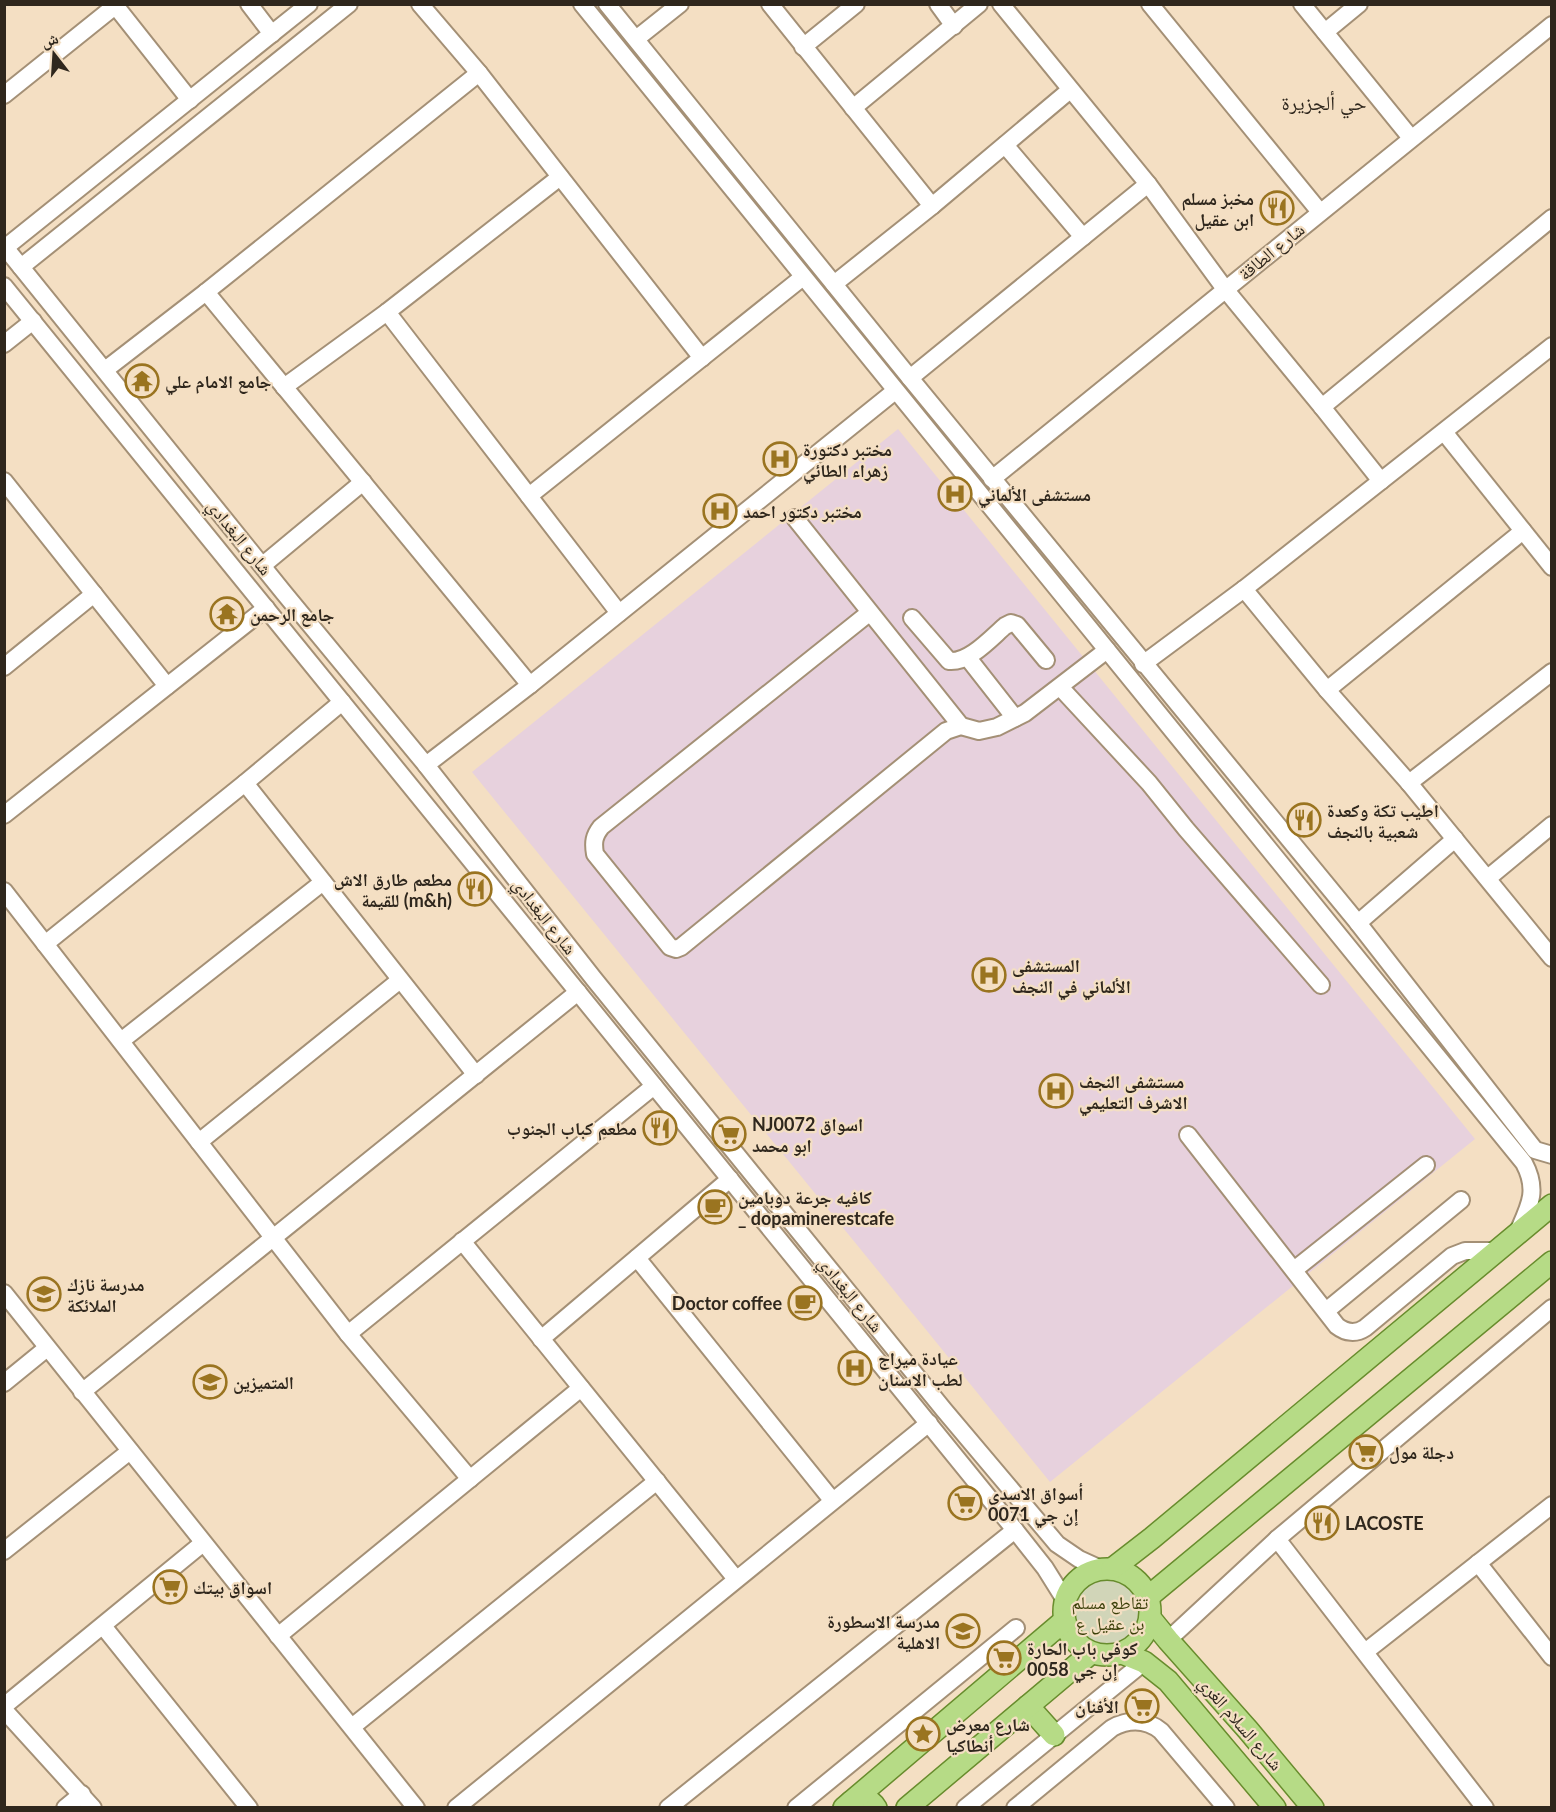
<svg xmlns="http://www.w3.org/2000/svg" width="1556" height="1812" font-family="Lato,'Noto Naskh Arabic',sans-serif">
  <rect width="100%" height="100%" fill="#f4dfc3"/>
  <polygon fill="#e7d1dd" points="898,429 1475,1139 1050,1482 472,772"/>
  <path fill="#d1d5b8" d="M1102 1573 1129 1574C1136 1582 1146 1591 1149 1601 1157 1630 1134 1645 1112 1655 1103 1652 1093 1650 1085 1644 1064 1627 1066 1594 1089 1579 1092 1576 1098 1575 1102 1573Z"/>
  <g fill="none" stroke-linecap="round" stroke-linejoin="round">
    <g stroke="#a49076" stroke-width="20">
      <g id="minor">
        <polyline points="114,4 190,100"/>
        <polyline points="249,4 272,34"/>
        <polyline points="420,4 479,73 702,358"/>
        <path d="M582 4 1524 1163C1539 1191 1529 1207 1517 1234"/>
        <polyline points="607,4 910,378 1358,923 1535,1150 1552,1155"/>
        <polyline points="770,4 932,206"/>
        <polyline points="938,4 954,26"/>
        <polyline points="1001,4 1148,184 1225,289 1322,407 1381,481"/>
        <polyline points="1150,4 1320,212"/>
        <polyline points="1302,4 1411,138"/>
        <polyline points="1325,32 1359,4"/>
        <polyline points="636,39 680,4"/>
        <polyline points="803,47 856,4"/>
        <polyline points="4,95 115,6"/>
        <polyline points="853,108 979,4"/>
        <polyline points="1005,145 1083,237"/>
        <polyline points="4,246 284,593 426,765 594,979 944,1410 1057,1544 1079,1559 1101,1569"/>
        <polyline points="6,247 309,4"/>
        <polyline points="21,267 349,4"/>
        <polyline points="834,284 932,206 1070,90"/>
        <polyline points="4,286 1015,1530 1045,1568 1065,1600"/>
        <polyline points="206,292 530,685"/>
        <polyline points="387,312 619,613"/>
        <polyline points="4,344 33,321"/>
        <polyline points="105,370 206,292 479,73"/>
        <polyline points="910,378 1148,184"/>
        <polyline points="284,387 387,312 560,177"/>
        <polyline points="1322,407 1552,218"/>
        <polyline points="1444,432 1552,567"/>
        <polyline points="992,479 1552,25"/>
        <polyline points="4,481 167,686"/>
        <polyline points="529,496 803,277"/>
        <polyline points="795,518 961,726"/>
        <polyline points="263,565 363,482"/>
        <polyline points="1244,589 1327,690 1409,783 1552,958"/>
        <path d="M869 613 601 827C594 836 593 842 595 854L670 947 676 949 681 947 946 731 961 726 979 731 997 727 1025 713 1107 650"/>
        <path d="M912 618 949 661C969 663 991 638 1005 626L1011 623 1017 625 1046 660"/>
        <polyline points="968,658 1015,718"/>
        <polyline points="1143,664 1244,589 1552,346"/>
        <polyline points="4,667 94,594"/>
        <polyline points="1060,687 1149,783 1186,829 1321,985"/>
        <polyline points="1327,690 1523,531"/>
        <polyline points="426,765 530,685 895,391"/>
        <polyline points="245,783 476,1075"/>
        <polyline points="1409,783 1552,672"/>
        <polyline points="4,815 266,608"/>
        <polyline points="1488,878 1552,825"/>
        <polyline points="4,891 348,1334 470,1479"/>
        <polyline points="1358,923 1455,839"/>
        <polyline points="45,944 245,783 342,702"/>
        <polyline points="121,1041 323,882"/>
        <path d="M1188 1135 1337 1326C1346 1333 1356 1334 1365 1328L1452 1256 1465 1251H1497"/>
        <polyline points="199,1142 400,980"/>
        <polyline points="462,1241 736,1579"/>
        <polyline points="637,1258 832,1500"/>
        <polyline points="1294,1270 1426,1165"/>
        <polyline points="4,1293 416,1808"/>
        <polyline points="1326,1311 1461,1200"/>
        <polyline points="348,1334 654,1086"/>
        <polyline points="541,1339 730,1179"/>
        <polyline points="4,1383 47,1348"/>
        <polyline points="82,1392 578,992"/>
        <polyline points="1277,1539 1485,1808"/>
        <polyline points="4,1551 130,1451"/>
        <polyline points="1478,1563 1552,1657"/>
        <polyline points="103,1626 249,1808"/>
        <polyline points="278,1636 581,1388"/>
        <polyline points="1168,1640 1277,1539 1552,1308"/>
        <polyline points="1365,1652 1552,1505"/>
        <polyline points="4,1706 203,1543"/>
        <polyline points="4,1710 93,1808"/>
        <polyline points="352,1727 657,1481"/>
        <polyline points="65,1808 82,1794"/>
        <polyline points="456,1808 929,1423"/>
        <polyline points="668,1808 1015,1530"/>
        <polyline points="796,1808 1016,1628"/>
        <polyline points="965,1808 1144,1662"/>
        <path d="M1015 1808 1112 1728C1129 1719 1146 1719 1161 1731L1226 1808"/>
      </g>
    </g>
    <g stroke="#688c2d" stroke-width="24">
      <g id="major">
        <circle cx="1107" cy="1612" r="43"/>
        <polyline points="1112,1569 1152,1538 1552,1205"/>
        <polyline points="1148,1597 1552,1262"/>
        <polyline points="1150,1618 1168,1640 1248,1730 1313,1808"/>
        <polyline points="1122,1653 1144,1662 1168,1681 1275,1808"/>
        <polyline points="1028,1706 1054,1735"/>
        <path d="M851 1802C861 1800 870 1797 876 1808"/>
        <polyline points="844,1808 1064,1621"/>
        <polyline points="907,1808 1091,1653"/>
      </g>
    </g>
    <use href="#minor" stroke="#fff" stroke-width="16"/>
    <use href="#major" stroke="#b6db86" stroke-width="21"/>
  </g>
  <defs>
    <g id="restaurant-ring" transform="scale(1.725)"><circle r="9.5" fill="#f4dfc3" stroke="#9a7420" stroke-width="1.5"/><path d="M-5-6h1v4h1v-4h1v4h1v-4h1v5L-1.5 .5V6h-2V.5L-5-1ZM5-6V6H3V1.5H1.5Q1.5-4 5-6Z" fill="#9a7420"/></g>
    <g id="temple-ring" transform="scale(1.725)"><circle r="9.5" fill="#f4dfc3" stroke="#9a7420" stroke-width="1.5"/><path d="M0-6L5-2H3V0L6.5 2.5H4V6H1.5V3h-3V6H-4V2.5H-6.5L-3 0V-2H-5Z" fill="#9a7420"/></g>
    <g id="hospital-ring" transform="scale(1.725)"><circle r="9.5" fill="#f4dfc3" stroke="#9a7420" stroke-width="1.5"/><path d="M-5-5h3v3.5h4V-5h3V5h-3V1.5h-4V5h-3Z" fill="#9a7420"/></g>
    <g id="supermarket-ring" transform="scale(1.725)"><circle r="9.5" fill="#f4dfc3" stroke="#9a7420" stroke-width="1.5"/><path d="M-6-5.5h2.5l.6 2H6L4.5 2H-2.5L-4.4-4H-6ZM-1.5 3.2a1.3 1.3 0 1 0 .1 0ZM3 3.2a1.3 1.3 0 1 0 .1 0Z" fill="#9a7420"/></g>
    <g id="cafe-ring" transform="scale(1.725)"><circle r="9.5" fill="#f4dfc3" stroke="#9a7420" stroke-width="1.5"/><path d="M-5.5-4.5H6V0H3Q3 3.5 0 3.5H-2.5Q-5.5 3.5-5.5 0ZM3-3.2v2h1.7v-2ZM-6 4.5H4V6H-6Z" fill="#9a7420"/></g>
    <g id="school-ring" transform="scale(1.725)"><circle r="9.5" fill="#f4dfc3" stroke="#9a7420" stroke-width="1.5"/><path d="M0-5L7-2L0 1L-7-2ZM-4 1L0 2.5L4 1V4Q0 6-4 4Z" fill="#9a7420"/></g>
    <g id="sight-ring" transform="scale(1.725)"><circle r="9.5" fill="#f4dfc3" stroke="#9a7420" stroke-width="1.5"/><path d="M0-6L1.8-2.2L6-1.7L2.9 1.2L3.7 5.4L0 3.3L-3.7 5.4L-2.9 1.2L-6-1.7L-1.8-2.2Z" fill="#9a7420"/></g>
  </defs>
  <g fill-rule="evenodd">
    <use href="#restaurant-ring" x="1277" y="208"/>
    <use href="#temple-ring" x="142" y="381"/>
    <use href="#hospital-ring" x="780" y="459"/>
    <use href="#hospital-ring" x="955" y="494"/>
    <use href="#hospital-ring" x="720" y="511"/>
    <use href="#temple-ring" x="227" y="614"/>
    <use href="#restaurant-ring" x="1304" y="820"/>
    <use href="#restaurant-ring" x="475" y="889"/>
    <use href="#hospital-ring" x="989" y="975"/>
    <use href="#hospital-ring" x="1056" y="1091"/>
    <use href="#restaurant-ring" x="660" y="1128"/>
    <use href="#supermarket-ring" x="729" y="1134"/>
    <use href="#cafe-ring" x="715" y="1207"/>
    <use href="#school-ring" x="44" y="1294"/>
    <use href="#cafe-ring" x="805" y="1303"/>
    <use href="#hospital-ring" x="855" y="1368"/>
    <use href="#school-ring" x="210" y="1382"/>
    <use href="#supermarket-ring" x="1366" y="1452"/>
    <use href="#supermarket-ring" x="965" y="1503"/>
    <use href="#restaurant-ring" x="1322" y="1523"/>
    <use href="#supermarket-ring" x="170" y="1587"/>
    <use href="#school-ring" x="963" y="1631"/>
    <use href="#supermarket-ring" x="1004" y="1658"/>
    <use href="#supermarket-ring" x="1142" y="1706"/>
    <use href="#sight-ring" x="923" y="1734"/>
  </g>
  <g text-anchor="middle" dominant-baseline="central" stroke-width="4.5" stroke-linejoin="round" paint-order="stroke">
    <g font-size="18" font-weight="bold" fill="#2f271d" stroke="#f4dfc3" text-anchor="start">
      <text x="1254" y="198" text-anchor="end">مخبز مسلم<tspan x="1254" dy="21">ابن عقيل</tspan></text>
      <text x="165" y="381">جامع الامام علي</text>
      <text x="803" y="449">مختبر دكتورة<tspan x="803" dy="21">زهراء الطائي</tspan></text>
      <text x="978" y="494">مستشفى الألماني</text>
      <text x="743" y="511">مختبر دكتور احمد</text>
      <text x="250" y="614">جامع الرحمن</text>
      <text x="1327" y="810">اطيب تكة وكعدة<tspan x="1327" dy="21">شعبية بالنجف</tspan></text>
      <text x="452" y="879" text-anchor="end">مطعم طارق الاش<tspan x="452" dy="21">للقيمة (m&amp;h)</tspan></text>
      <text x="1012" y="965">المستشفى<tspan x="1012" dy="21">الألماني في النجف</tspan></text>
      <text x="1079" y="1081">مستشفى النجف<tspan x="1079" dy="21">الاشرف التعليمي</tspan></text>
      <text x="752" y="1124">NJ0072 اسواق<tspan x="752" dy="21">ابو محمد</tspan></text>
      <text x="637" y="1128" text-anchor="end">مطعم كباب الجنوب</text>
      <text x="738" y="1197">كافيه جرعة دوبامين<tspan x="738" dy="21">_ dopaminerestcafe</tspan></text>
      <text x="67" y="1284">مدرسة نازك<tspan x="67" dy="21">الملائكة</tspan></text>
      <text x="782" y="1303" text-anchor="end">Doctor coffee</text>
      <text x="878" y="1358">عيادة ميراج<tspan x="878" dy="21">لطب الاسنان</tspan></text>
      <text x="233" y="1382">المتميزين</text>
      <text x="1389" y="1452">دجلة مول</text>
      <text x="988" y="1493">أسواق الاسدي<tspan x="988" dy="21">إن جي 0071</tspan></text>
      <text x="1345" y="1523">LACOSTE</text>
      <text x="193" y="1587">اسواق بيتك</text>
      <text x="940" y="1621" text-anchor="end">مدرسة الاسطورة<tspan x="940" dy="21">الاهلية</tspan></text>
      <text x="1027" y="1648">كوفي باب الحارة<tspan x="1027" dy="21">إن جي 0058</tspan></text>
      <text x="1119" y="1706" text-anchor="end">الأفنان</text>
      <text x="946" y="1724">شارع معرض<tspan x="946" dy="21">أنطاكيا</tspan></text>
    </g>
    <g font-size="18" fill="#2f271d" stroke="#f4dfc3">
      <text transform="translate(1271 251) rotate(-39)">شارع الطاقة</text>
      <text transform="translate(240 537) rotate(51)">شارع البغدادي</text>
      <text transform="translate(545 916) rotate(52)">شارع البغدادي</text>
      <text transform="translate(851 1294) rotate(51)">شارع البغدادي</text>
      <text transform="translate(1241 1723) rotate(49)">شارع السلام الغري</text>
    </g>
    <g font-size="18" fill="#3c400a" stroke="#f4dfc3">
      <text x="1110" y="1602">تقاطع مسلم<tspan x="1110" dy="21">بن عقيل ع</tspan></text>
    </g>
    <g font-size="20" fill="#2f271d" stroke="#f4dfc3">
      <text x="1324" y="102">حي ألجزيرة</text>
    </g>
  </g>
  <rect width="1556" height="1812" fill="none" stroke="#2f271d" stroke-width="12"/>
  <g transform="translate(54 54) rotate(343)" stroke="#f4dfc3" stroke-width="4.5" paint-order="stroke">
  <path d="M0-4.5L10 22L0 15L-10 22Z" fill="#2f271d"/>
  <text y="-9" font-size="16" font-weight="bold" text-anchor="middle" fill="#2f271d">ش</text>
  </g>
</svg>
